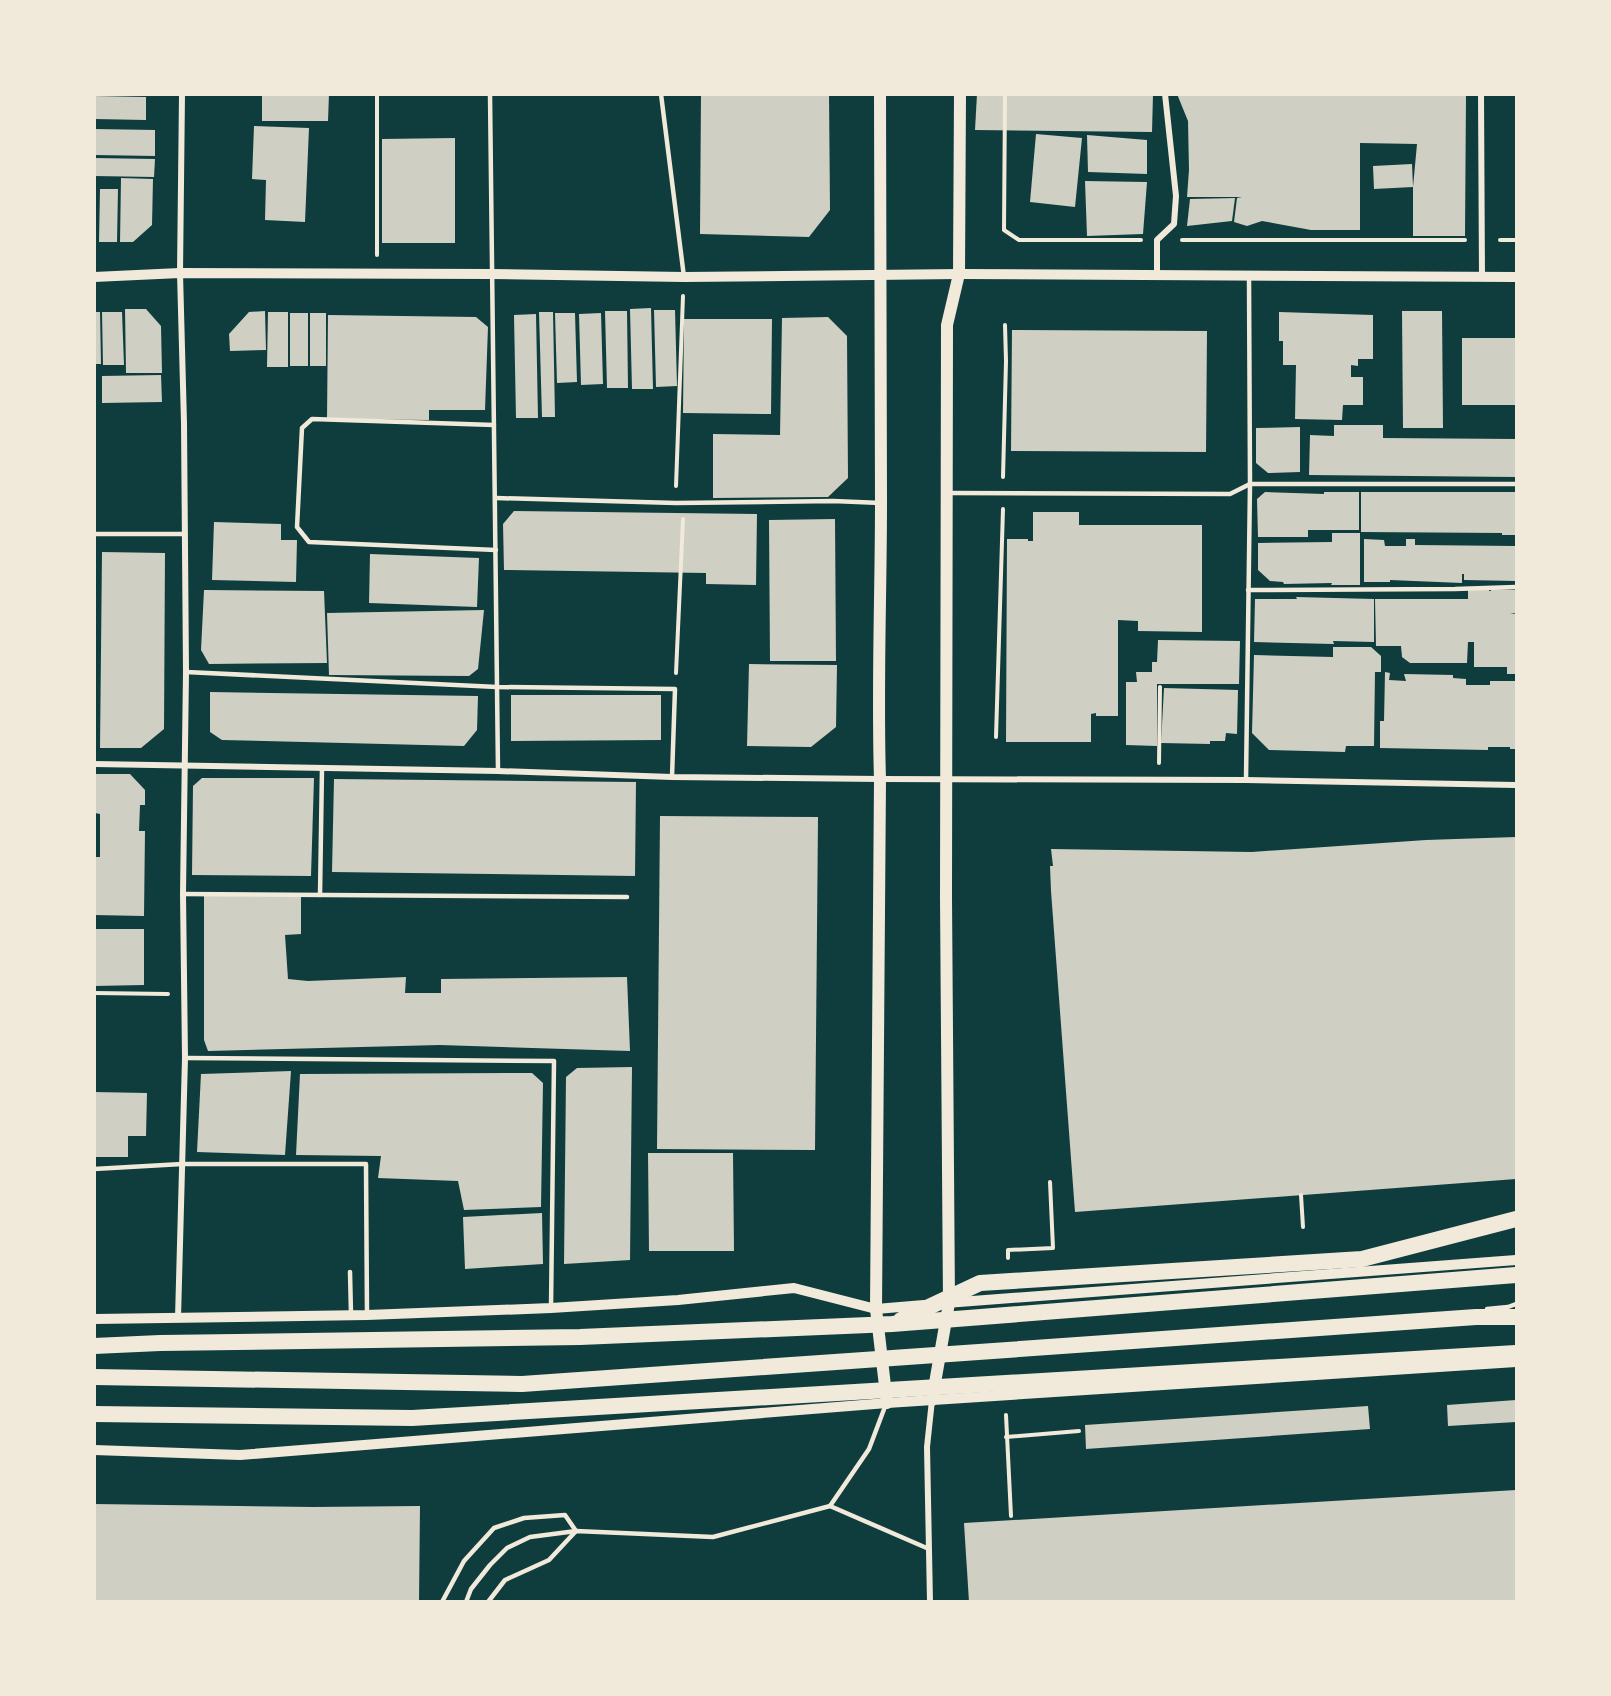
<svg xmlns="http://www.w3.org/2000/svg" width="1611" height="1696" font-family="'PT Sans',sans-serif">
  <rect width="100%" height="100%" fill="#0f3d3e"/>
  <g fill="#cfcfc3">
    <polygon points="262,94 329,94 328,121 262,121"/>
    <polygon points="701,94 829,94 830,210 809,237 700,234"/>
    <polygon points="977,94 1153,94 1152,132 975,130"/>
    <polygon points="1177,94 1466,94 1465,236 1413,236 1413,187 1417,144 1360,143 1360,230 1311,230 1262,221 1247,226 1234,222 1237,198 1242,197 1187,197 1189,170 1188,121"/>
    <polygon points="94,96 146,97 146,120 94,119"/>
    <polygon points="254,126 309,128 305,222 265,220 266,180 252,179"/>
    <polygon points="94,129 155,130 155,156 94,155"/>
    <polygon points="1036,134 1082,138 1075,207 1030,202"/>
    <polygon points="1087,135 1147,140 1147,174 1088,172"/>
    <polygon points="455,138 455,243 382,243 382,139"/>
    <polygon points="94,158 155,159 154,177 94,176"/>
    <polygon points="1412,164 1413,187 1374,189 1373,166"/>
    <polygon points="121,178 153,179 152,225 133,242 120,242"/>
    <polygon points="1085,181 1147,182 1143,234 1087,236"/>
    <polygon points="100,189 118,189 117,242 99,242"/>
    <polygon points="1235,198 1232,221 1187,226 1190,199"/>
    <polygon points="651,308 653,389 632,389 630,309"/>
    <polygon points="125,309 146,309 161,326 162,373 126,373"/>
    <polygon points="654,310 675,310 677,386 656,387"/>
    <polygon points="265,311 266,350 230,351 229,334 249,312"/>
    <polygon points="605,311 627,311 628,388 607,388"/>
    <polygon points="1402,311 1442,311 1443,428 1403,428"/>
    <polygon points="94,312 100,312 101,364 94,364"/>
    <polygon points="102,312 122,312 124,365 103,365"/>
    <polygon points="268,312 288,312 288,367 267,367"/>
    <polygon points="539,312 553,312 555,417 542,417"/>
    <polygon points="1279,312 1373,315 1373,359 1358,359 1358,366 1351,365 1351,377 1363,377 1363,405 1343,405 1342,420 1295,419 1296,365 1283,365 1283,341 1279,341"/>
    <rect x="290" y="313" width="18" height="53"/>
    <rect x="310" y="313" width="16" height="53"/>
    <polygon points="555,313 575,313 577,382 557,383"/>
    <polygon points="601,313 603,384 581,385 579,314"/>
    <polygon points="536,314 538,418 516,418 514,315"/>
    <polygon points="328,315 476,317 488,327 485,410 429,410 429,420 327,419"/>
    <polygon points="828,317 847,336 848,478 828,497 713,498 713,434 780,435 782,318"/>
    <polygon points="684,319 772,319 771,414 683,413"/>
    <polygon points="1012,330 1207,331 1206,452 1011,451"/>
    <rect x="1462" y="338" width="54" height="67"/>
    <polygon points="161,375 162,402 102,403 102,376"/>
    <polygon points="1334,425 1383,425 1383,438 1516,439 1516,477 1309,475 1310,435 1334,436"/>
    <polygon points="1300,427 1300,472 1268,473 1256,463 1256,428"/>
    <polygon points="1265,492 1324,494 1324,492 1359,492 1359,530 1308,530 1308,537 1258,537 1257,499"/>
    <polygon points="1361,492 1516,492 1516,535 1502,535 1502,533 1361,532"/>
    <polygon points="514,511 757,514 756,585 706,584 706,573 504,570 503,524"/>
    <polygon points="1033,512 1079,512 1079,525 1202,525 1202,632 1138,631 1138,621 1118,620 1118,716 1096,716 1096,713 1091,714 1091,742 1006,742 1007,539 1028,539 1028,541 1033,541"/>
    <polygon points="835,519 836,661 770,661 769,520"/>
    <polygon points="214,522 281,524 281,540 297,540 296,582 212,580"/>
    <polygon points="1332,533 1360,533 1360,585 1331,585 1332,583 1284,584 1283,582 1270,581 1258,570 1258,543 1332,542"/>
    <polygon points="1364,539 1384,540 1385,546 1406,546 1406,539 1415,539 1415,545 1516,546 1516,581 1464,580 1464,574 1462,574 1462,583 1390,580 1390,582 1364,582"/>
    <polygon points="102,552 165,553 164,729 141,748 100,748"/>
    <polygon points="370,554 479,558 477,607 369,603"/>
    <polygon points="1489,588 1489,591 1491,591 1491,589 1516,590 1516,613 1510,614 1516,614 1516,674 1507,674 1507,667 1474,667 1474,642 1468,642 1467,663 1410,663 1402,657 1401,646 1376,646 1375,599 1468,599 1468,590"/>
    <polygon points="204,590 324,591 327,663 209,664 201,650"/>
    <polygon points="1296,597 1374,599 1374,642 1333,641 1334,644 1254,642 1255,599 1297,599"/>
    <polygon points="484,610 478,669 469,676 329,675 327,613"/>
    <polygon points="1158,640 1240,641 1239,684 1157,684 1157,746 1126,745 1126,682 1137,682 1136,672 1152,672 1152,662 1157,662"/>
    <polygon points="1333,647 1371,647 1381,656 1381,672 1375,672 1374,746 1346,746 1345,752 1269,750 1252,733 1254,655 1333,657"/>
    <polygon points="749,664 837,665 836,727 811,747 747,746"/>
    <polygon points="1385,672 1390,673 1389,680 1406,681 1404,674 1453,675 1453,678 1466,679 1466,685 1490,685 1490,681 1516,681 1516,749 1510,749 1510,747 1488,747 1488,750 1380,748 1380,721 1384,721"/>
    <polygon points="1164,688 1238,690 1237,734 1226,733 1225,741 1210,741 1210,744 1161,743"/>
    <polygon points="210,692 478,696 477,730 464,746 222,740 210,732"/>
    <polygon points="511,695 661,695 661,740 511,741"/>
    <polygon points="94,774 130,774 145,790 145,805 140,805 139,831 145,831 144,916 94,915 94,857 100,857 100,814 95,813"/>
    <polygon points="202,778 314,778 311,876 192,875 193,786"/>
    <polygon points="334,779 636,782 635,876 332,872"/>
    <polygon points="660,816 818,817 815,1150 657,1149"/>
    <polygon points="1516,837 1516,1179 1075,1212 1051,891 1050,866 1053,866 1051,849 1252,852 1426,840"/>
    <polygon points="301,894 301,934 285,935 288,979 308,981 406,977 405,993 441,993 441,979 627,977 630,1051 440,1045 208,1051 204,1040 204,895"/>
    <polygon points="94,929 144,929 144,985 94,986"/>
    <polygon points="632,1067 630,1260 564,1264 566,1077 577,1068"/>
    <polygon points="291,1071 285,1155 197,1152 201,1074"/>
    <polygon points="532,1073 543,1083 541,1207 464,1210 458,1181 378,1178 381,1156 296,1155 300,1074"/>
    <polygon points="94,1092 147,1093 146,1136 128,1136 128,1157 94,1157"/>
    <polygon points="648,1153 733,1153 734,1251 649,1251"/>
    <polygon points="542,1213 543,1264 465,1269 463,1217"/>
    <polygon points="1516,1400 1516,1422 1448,1426 1447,1405"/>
    <polygon points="1368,1406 1370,1429 1086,1449 1085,1425"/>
    <polygon points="1516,1490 1516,1602 969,1602 964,1523"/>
    <polygon points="94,1504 313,1507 420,1506 419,1602 94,1602"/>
  </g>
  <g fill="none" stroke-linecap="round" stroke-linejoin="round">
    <g stroke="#f1e9da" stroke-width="4">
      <polyline points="1005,94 1004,230 1019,240 1141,240"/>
      <polyline points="1182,240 1465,240"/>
      <polyline points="1500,240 1516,240"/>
      <polyline points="377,255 377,94"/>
      <polyline points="1003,477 1006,361 1005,325"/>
      <polyline points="676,486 683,296"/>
      <polyline points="676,673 683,519"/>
      <polyline points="996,737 1003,509"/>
      <polyline points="1159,763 1160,687"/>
      <polyline points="94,993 168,994"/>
      <polyline points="1301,1195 1303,1227"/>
      <polyline points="1008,1258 1008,1250 1053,1248 1050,1182"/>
      <polyline points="1006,1415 1011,1516"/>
      <polyline points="1006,1437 1079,1431"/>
    </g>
    <g stroke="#f1e9da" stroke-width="4.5">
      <polyline points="490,94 498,771"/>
      <polyline points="661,94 684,277"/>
      <polyline points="494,425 312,419 302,428 297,527 309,542 496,550"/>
      <polyline points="949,493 1230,494 1250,484 1516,484"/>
      <polyline points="496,498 676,503 833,501 881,503"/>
      <polyline points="94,534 185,534"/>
      <polyline points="1248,590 1455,589 1516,587"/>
      <polyline points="186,672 497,687 675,689 672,777"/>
      <polyline points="1246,780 1250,484 1249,276"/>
      <polyline points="183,894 627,897"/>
      <polyline points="320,895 322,768"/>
      <polyline points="185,1058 554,1061 551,1308"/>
      <polyline points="94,1169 182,1164 366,1164 367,1315"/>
      <polyline points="350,1272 351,1314"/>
      <polyline points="1487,1309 1508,1307 1516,1304"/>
      <polyline points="830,1506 869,1449 886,1404"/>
      <polyline points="442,1602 464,1561 494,1528 524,1518 565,1515 576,1531"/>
      <polyline points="466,1602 471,1589 490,1565 507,1548 530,1537 576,1531 713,1537 830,1506 929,1549"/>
      <polyline points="488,1602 505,1580 549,1560 576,1531"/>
    </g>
    <g stroke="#f1e9da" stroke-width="6">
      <polyline points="1481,94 1482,277"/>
      <polyline points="1157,275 1157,240 1174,224 1176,196 1165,94"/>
      <polyline points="94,764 498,771 672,777 880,779 1246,780 1516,785"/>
      <polyline points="178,1318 185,1058 183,894 186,672 184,423 180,273 182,94"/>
      <polyline points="930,1602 927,1447 932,1400"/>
    </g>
    <g stroke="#f1e9da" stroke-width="10">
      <polyline points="94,277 180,273 491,274 684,277 959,274 1516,277"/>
      <polyline points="946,1303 1516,1260"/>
      <polyline points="94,1319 367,1315 551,1308 678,1300 794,1288 876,1309 924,1305"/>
      <polyline points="94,1450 240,1455 887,1403 1516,1362"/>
    </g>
    <g stroke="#f1e9da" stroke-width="12">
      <path d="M880 94C880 231 881 367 881 503 881 595 877 687 880 779L876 1309 887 1403"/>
      <polyline points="932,1400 949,1303 946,898 947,325 959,274 960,94"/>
    </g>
    <g stroke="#f1e9da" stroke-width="16">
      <polyline points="901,1320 980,1283 1362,1259 1516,1219"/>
      <polyline points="94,1346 160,1343 580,1337 892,1324 1516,1275"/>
      <polyline points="94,1377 522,1384 1476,1317 1516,1317"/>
      <polyline points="94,1414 412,1418 1516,1353"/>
    </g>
  </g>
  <rect width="1611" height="1696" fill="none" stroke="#f1e9da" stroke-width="192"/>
</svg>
